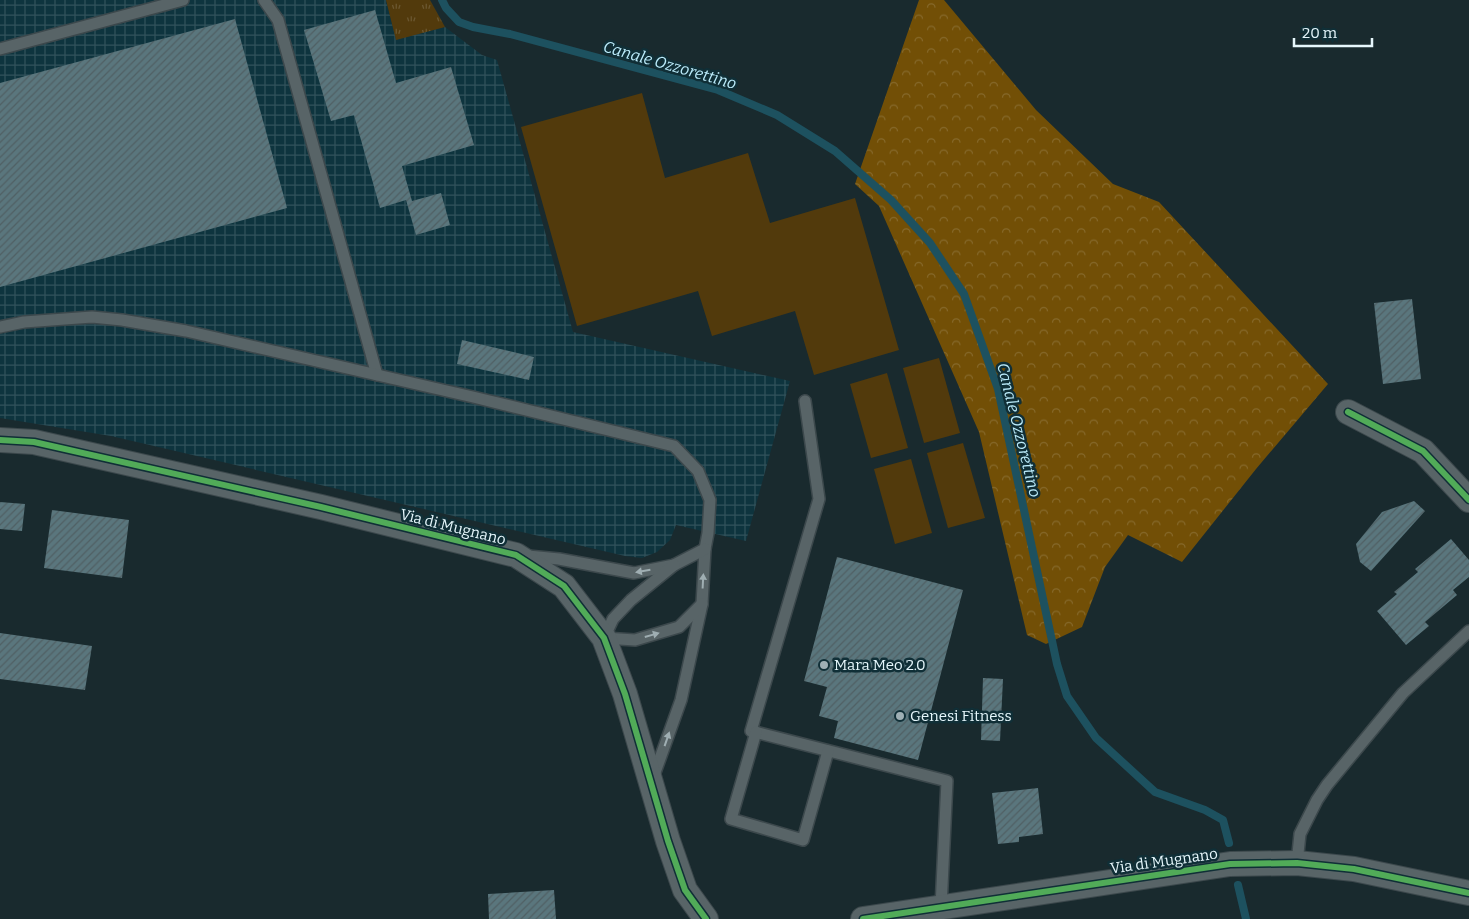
<svg xmlns="http://www.w3.org/2000/svg" width="1469" height="919" font-family="Bitter,serif">
  <defs>
    <pattern id="industrial-grid" width="8" height="8" patternUnits="userSpaceOnUse" patternTransform="scale(1.25)"><rect width="8" height="8" fill="#0e343e"/><path d="M0 4h8M4 0v8" fill="none" stroke="#31525b"/></pattern>
    <pattern id="grass-tufts" width="24" height="20" patternUnits="userSpaceOnUse" patternTransform="scale(1.25)"><rect width="24" height="20" fill="#523a0c"/><path d="M3 7l-1-3M5 7V3M7 7l1-3M15 17l-1-3M17 17v-4M19 17l1-3" fill="none" stroke="#6b5730"/></pattern>
    <pattern id="forest-crowns" width="20" height="18" patternUnits="userSpaceOnUse" patternTransform="scale(1.25)"><rect width="20" height="18" fill="#724f06"/><path d="M2 6a3 3 0 1 1 6 0M12 15a3 3 0 1 1 6 0" fill="none" stroke="#86692b"/></pattern>
    <pattern id="building-hatch" width="6" height="6" patternUnits="userSpaceOnUse" patternTransform="scale(1.25)"><rect width="6" height="6" fill="#5a767d"/><path d="M-1 1l2-2M0 6l6-6M5 7l2-2" fill="none" stroke="#506064"/></pattern>
  </defs>
  <rect width="100%" height="100%" fill="#192a2e"/>
  <polygon fill="url(#industrial-grid)" points="0,0 386,0 396,39 445,27 482,55 497,60 573,332 790,381 746,541 676,525 670,540 657,552 642,558 625,556 111,436 0,418"/>
  <polygon fill="url(#grass-tufts)" points="386,0 430,0 445,27 396,40"/>
  <polygon fill="url(#forest-crowns)" points="919,0 944,0 1036,110 1113,184 1159,202 1328,384 1256,469 1182,562 1128,535 1105,567 1082,627 1046,644 1027,635 979,432 879,206 855,184"/>
  <g fill="#523a0c">
    <polygon points="642,93 665,178 748,153 770,223 855,198 899,350 814,375 795,311 712,336 698,291 577,326 521,127"/>
    <polygon points="939,358 960,433 924,443 903,368"/>
    <polygon points="887,373 908,448 871,458 850,384"/>
    <polygon points="963,443 985,518 948,528 927,453"/>
    <polygon points="911,459 932,533 895,544 874,469"/>
  </g>
  <g fill="none" stroke-linecap="round" stroke-linejoin="round">
    <g stroke="#1d515f" stroke-width="8">
      <polyline points="442,0 446,8 459,22 473,27 510,34 718,90 777,115 835,151 891,200 930,243 964,294 998,389 1057,664 1067,696 1096,738 1155,792 1205,810 1223,820 1229,843"/>
      <polyline points="1238,885 1246,919"/>
    </g>
  </g>
  <g fill="url(#building-hatch)">
    <polygon points="375,10 396,83 451,67 474,145 402,166 412,201 441,193 450,225 416,235 406,200 380,208 354,115 331,121 304,30"/>
    <polygon points="235,19 287,208 0,287 0,83"/>
    <polygon points="1412,299 1421,379 1383,384 1374,303"/>
    <polygon points="462,340 534,357 529,380 457,364"/>
    <polygon points="1414,501 1425,511 1371,571 1360,562 1356,544 1382,512"/>
    <polygon points="0,502 25,504 22,531 0,529"/>
    <polygon points="52,510 129,520 122,578 44,568"/>
    <polygon points="1451,539 1469,560 1469,577 1453,590 1457,595 1425,622 1429,626 1406,645 1377,611 1397,594 1394,592 1418,572 1415,569"/>
    <polygon points="837,557 963,590 918,760 834,738 838,721 819,716 827,687 804,681"/>
    <polygon points="0,633 92,646 85,690 0,679"/>
    <polygon points="983,678 1003,679 1000,741 981,740"/>
    <polygon points="1038,788 1043,834 1019,837 1019,842 998,844 992,793"/>
    <polygon points="554,890 556,919 489,919 488,894"/>
  </g>
  <g fill="none" stroke-linecap="round" stroke-linejoin="round">
    <g stroke="#3c484c" stroke-width="14">
      <g id="lane">
        <polyline points="264,0 278,20 377,375"/>
        <polyline points="0,49 183,0"/>
        <polyline points="0,327 24,322 92,317 122,320 186,331 473,397 674,446 698,471 710,500 708,533 705,549 702,604 681,700 653,778"/>
        <polyline points="805,401 819,499 751,731 947,781 941,907"/>
        <polyline points="528,556 559,559 634,573 674,565 705,549"/>
        <polyline points="674,565 631,600 613,619 604,638 635,640 679,627 702,604"/>
        <polyline points="756,732 731,819 803,840 828,751"/>
        <polyline points="1297,863 1300,834 1317,800 1327,785 1403,693 1469,631"/>
      </g>
    </g>
    <g stroke="#3c484c" stroke-width="26">
      <g id="street">
        <polyline points="1348,412 1423,451 1469,500"/>
        <polyline points="0,440 34,442 321,507 516,555 564,586 604,638 625,694 668,841 685,890 706,919"/>
        <polyline points="863,919 1230,864 1297,863 1354,869 1469,893"/>
      </g>
    </g>
    <use href="#lane" stroke="#586467" stroke-width="11"/>
    <use href="#street" stroke="#586467" stroke-width="24"/>
    <g stroke="#102f37" stroke-width="9">
      <g id="cycleway">
        <polyline points="1348,412 1423,451 1469,500"/>
        <polyline points="0,440 34,442 321,507 516,555 564,586 604,638 625,694 668,841 685,890 706,919"/>
        <polyline points="863,919 1230,864 1297,863 1354,869 1469,893"/>
      </g>
    </g>
    <use href="#cycleway" stroke="#51ab58" stroke-width="6"/>
  </g>
  <defs><path id="oneway-solid" d="M-6-.8H1V-3.2L6.5 0L1 3.2V.8H-6Z" transform="scale(1.25)"/></defs>
  <g fill="#9faeb2">
    <use href="#oneway-solid" transform="translate(643 571) rotate(170)"/>
    <use href="#oneway-solid" transform="translate(703 581) rotate(-87)"/>
    <use href="#oneway-solid" transform="translate(652 635) rotate(-16)"/>
    <use href="#oneway-solid" transform="translate(667 739) rotate(-71)"/>
  </g>
  <g fill="#9eafb4" stroke="#102f37" stroke-width="2">
    <circle cx="824" cy="665" r="5"/>
    <circle cx="900" cy="716" r="5"/>
  </g>
  <g text-anchor="middle" dominant-baseline="central" stroke-width="5" stroke-linejoin="round" paint-order="stroke">
    <g font-size="15" fill="#e6f7fc" stroke="#102f37">
      <text transform="translate(453 527) rotate(14)">Via di Mugnano</text>
      <text transform="translate(1164 861) rotate(-8)">Via di Mugnano</text>
    </g>
    <g font-size="15" fill="#e6f7fc" stroke="#102f37" text-anchor="start">
      <text x="834" y="665">Mara Meo 2.0</text>
      <text x="910" y="716">Genesi Fitness</text>
    </g>
    <g font-size="16" font-style="italic" fill="#bcecfb" stroke="#102f37">
      <text transform="translate(670 65) rotate(16)">Canale Ozzorettino</text>
      <text transform="translate(1019 430) rotate(76)">Canale Ozzorettino</text>
    </g>
  </g>
  <path d="M1294 38v8h78v-8" fill="none" stroke="#e6f7fc" stroke-width="2.5"/>
  <text x="1302" y="38" font-size="15" fill="#e6f7fc" stroke="#102f37" stroke-width="4" paint-order="stroke">20 m</text>
</svg>
